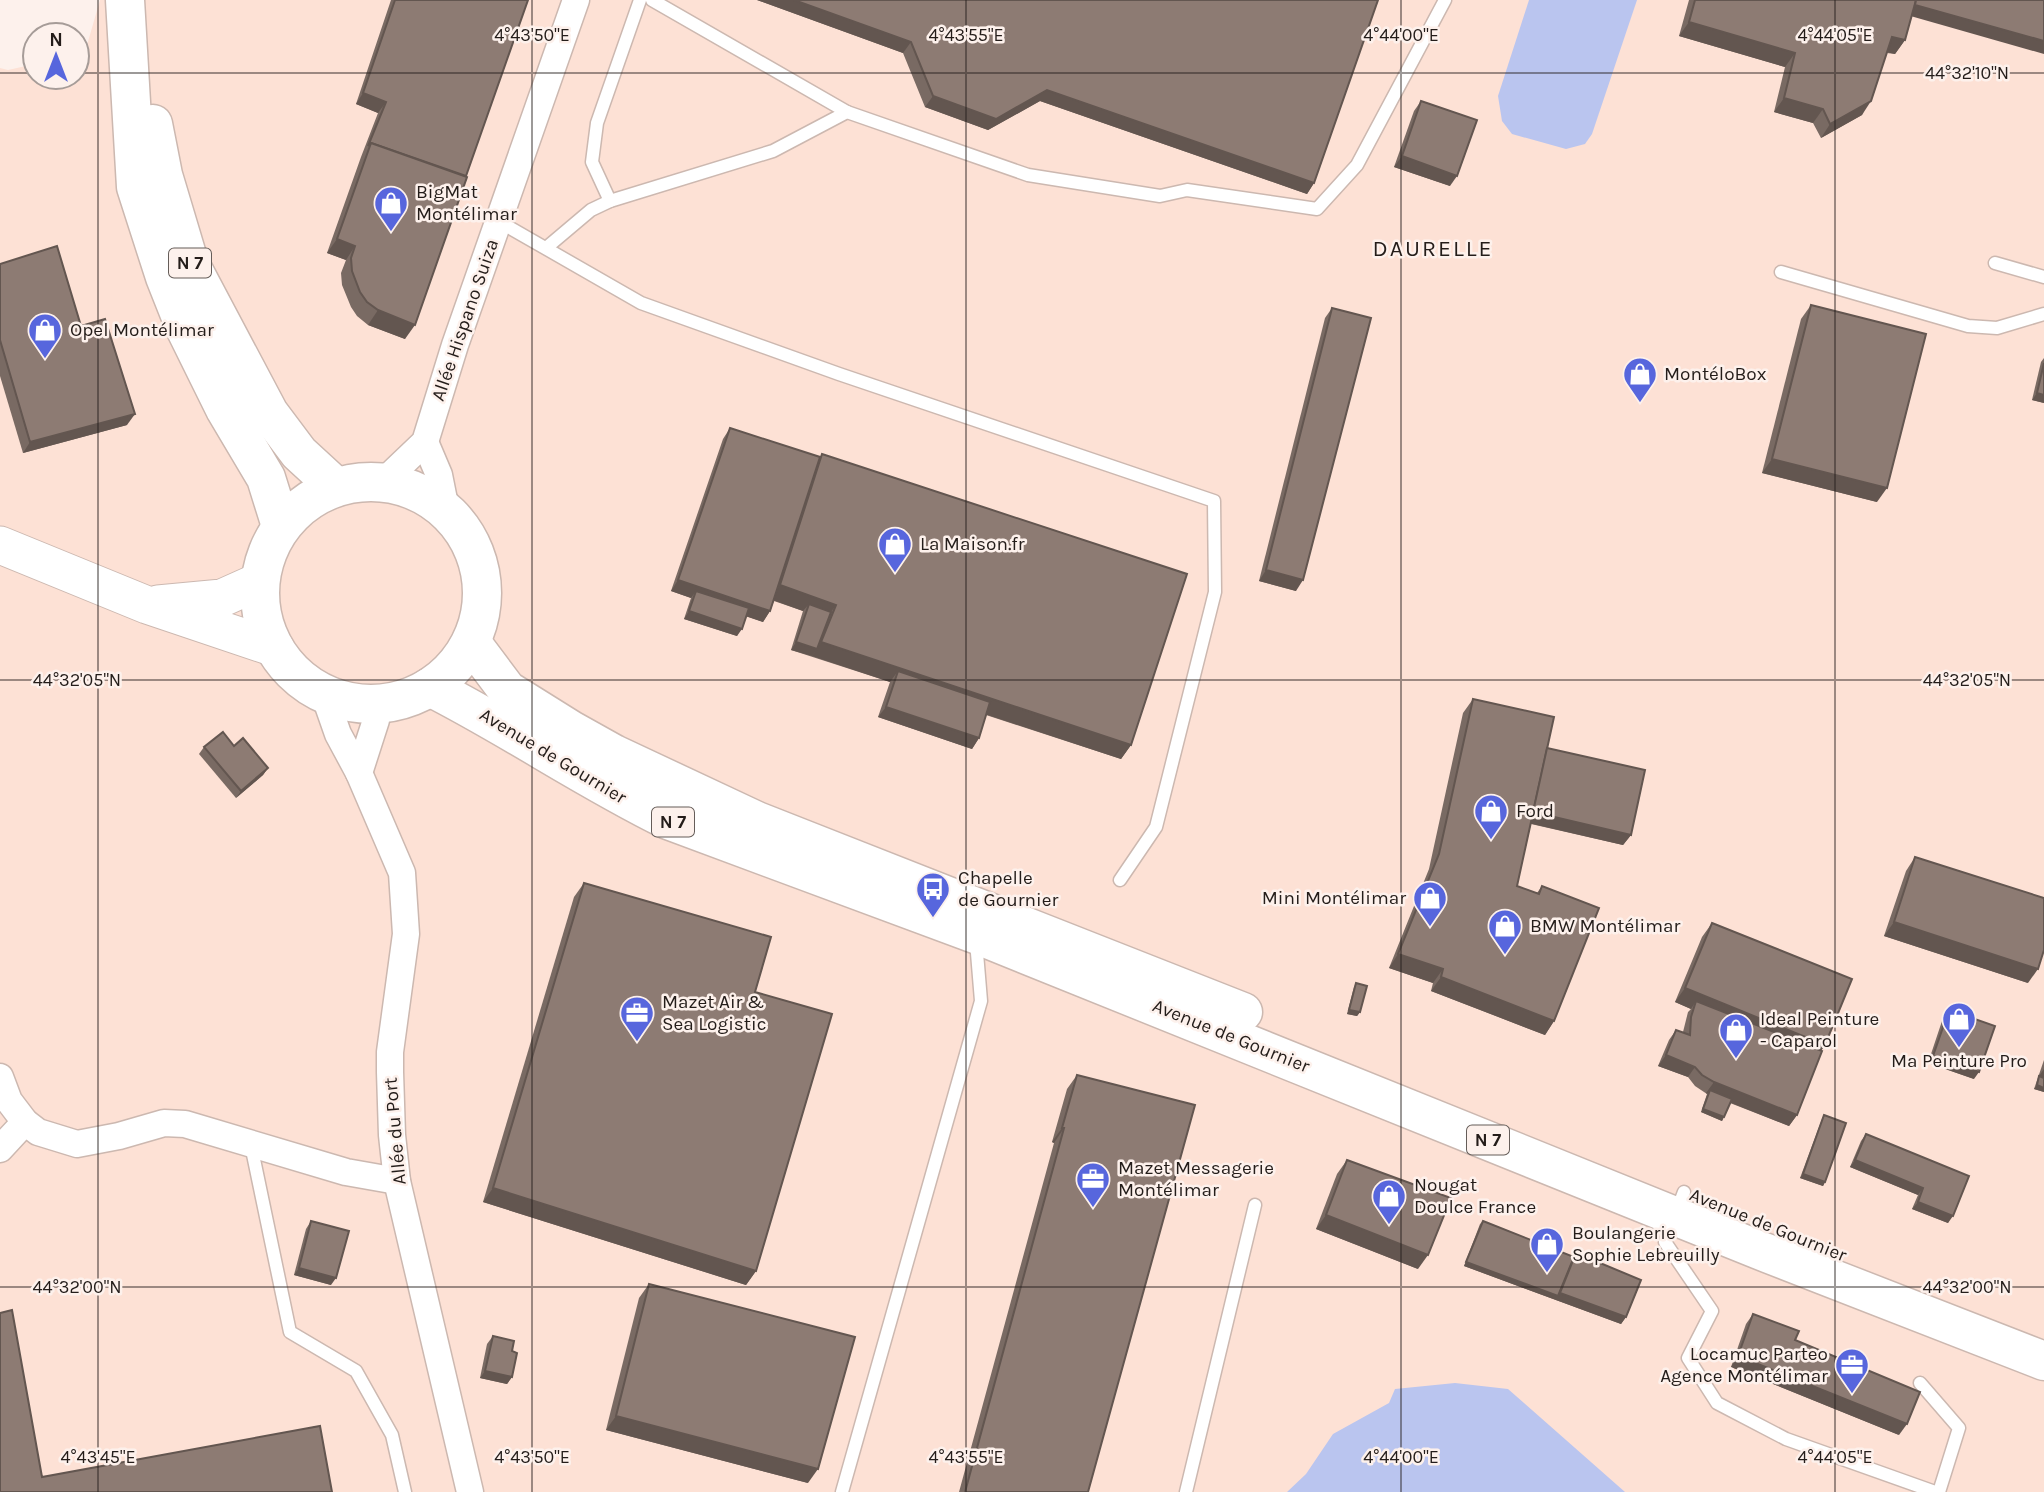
<svg xmlns="http://www.w3.org/2000/svg" width="2044" height="1492" font-family="Karla,sans-serif">
  <rect width="100%" height="100%" fill="#fdf1ec"/>
  <polygon fill="#fde1d5" points="100,0 2044,0 2044,1492 0,1492 0,68 8,70 35,64 35,77 77,77 77,54 85,52"/>
  <g fill="#bac5ef">
    <polygon points="1529,0 1637,0 1592,134 1585,144 1566,149 1512,134 1502,121 1498,96"/>
    <polygon points="1455,1383 1508,1389 1625,1492 1287,1492 1306,1474 1333,1434 1389,1403 1395,1389"/>
  </g>
  <g fill="none" stroke-linecap="round" stroke-linejoin="round">
    <g stroke="#ccb8b0" stroke-width="15">
      <g id="lane">
        <polyline points="652,0 847,112"/>
        <polyline points="610,201 592,162 597,123 640,0"/>
        <polyline points="498,221 641,303 839,374 1214,501 1215,592 1156,827 1120,880"/>
        <polyline points="546,248 591,210 610,201 773,151 847,112 1028,175 1160,196 1187,190 1317,209 1357,165 1445,0"/>
        <polyline points="1995,263 2044,277"/>
        <polyline points="1781,272 1968,326 1997,328 2044,314"/>
        <polyline points="251,1145 290,1332 356,1371 392,1435 405,1492"/>
        <polyline points="1684,1192 1665,1242 1712,1311 1688,1358 1717,1403 1786,1439 1935,1492"/>
        <polyline points="1920,1383 1959,1428 1939,1492"/>
        <polyline points="842,1492 981,1001 976,941"/>
        <polyline points="1186,1492 1255,1205"/>
      </g>
    </g>
    <g stroke="#ccb8b0" stroke-width="29">
      <g id="street">
        <polyline points="425,442 439,475 446,510"/>
        <polyline points="382,483 425,442 455,345 576,0"/>
        <polyline points="324,694 338,734 359,773 376,720 377,704"/>
        <polyline points="359,773 402,873 406,934 390,1052 390,1072 392,1135 397,1181 470,1492"/>
        <polyline points="0,1077 9,1101 25,1122 38,1132 77,1144 119,1136 164,1123 185,1124 346,1172 397,1181"/>
        <polyline points="0,1149 25,1122"/>
      </g>
    </g>
    <g stroke="#ccb8b0" stroke-width="39">
      <g id="secondary">
        <polyline points="0,545 147,605 275,648"/>
        <polyline points="158,604 222,598 260,581"/>
      </g>
    </g>
    <g stroke="#ccb8b0" stroke-width="41">
      <g id="primary">
        <polyline points="125,0 136,187 165,277 186,330 225,409 266,478 281,526"/>
        <polyline points="153,124 163,175 189,262 269,413 299,453 336,487"/>
        <circle cx="371" cy="593" r="111"/>
        <polyline points="471,642 507,690 571,730 614,754 757,821 1243,1012"/>
        <path d="M430 687C511 728 586 780 668 820L975 934 1759 1250 2044 1361"/>
      </g>
    </g>
    <use href="#lane" stroke="#fff" stroke-width="12"/>
    <use href="#street" stroke="#fff" stroke-width="26"/>
    <use href="#secondary" stroke="#fff" stroke-width="37"/>
    <use href="#primary" stroke="#fff" stroke-width="38"/>
  </g>
  <g fill="#796a63">
    <polygon points="391,0 528,0 405,339 368,325 357,316 351,307 342,285 341,273 346,260 327,253 361,157 378,113 356,104"/>
    <polygon points="757,0 1378,0 1314,183 1307,194 1040,101 988,130 925,107 903,53"/>
    <polygon points="1689,0 2044,0 1912,16 1905,40 1895,54 1887,53 1862,115 1821,138 1813,123 1774,112 1785,67 1679,36"/>
    <polygon points="1421,101 1450,186 1394,167 1414,111"/>
    <polygon points="0,264 81,326 127,425 23,453 0,376"/>
    <polygon points="1811,305 1877,502 1762,473 1801,319"/>
    <polygon points="1332,308 1296,591 1259,581 1325,318"/>
    <polygon points="2044,358 2044,403 2032,400 2041,362"/>
    <polygon points="730,428 820,457 822,454 1131,745 1121,759 986,715 979,738 972,749 878,717 890,682 791,650 803,611 774,601 770,611 763,622 746,616 737,636 684,619 691,598 671,591 723,439"/>
    <polygon points="1473,699 1547,748 1631,835 1623,845 1531,824 1517,886 1537,893 1542,886 1554,1021 1545,1035 1431,991 1433,983 1389,968 1429,869 1463,713"/>
    <polygon points="234,746 268,768 263,775 236,798 199,754 204,747"/>
    <polygon points="1915,857 2028,983 1884,936 1906,871"/>
    <polygon points="584,883 755,992 756,1271 746,1285 483,1202 574,897"/>
    <polygon points="1712,923 1825,1045 1821,1051 1797,1115 1789,1126 1730,1103 1722,1121 1701,1112 1707,1094 1695,1086 1688,1077 1658,1066 1669,1040 1676,1030 1683,1032 1688,1012 1691,1009 1675,1002 1702,937"/>
    <polygon points="1356,983 1360,1012 1357,1016 1347,1014 1354,987"/>
    <polygon points="1949,1010 1974,1079 1928,1063 1943,1018"/>
    <polygon points="2044,1060 2044,1092 2034,1089"/>
    <polygon points="1077,1075 1088,1492 959,1492 1054,1143 1052,1142 1067,1089"/>
    <polygon points="1824,1115 1825,1182 1823,1186 1800,1178 1822,1119"/>
    <polygon points="1866,1134 1969,1176 1948,1223 1912,1209 1918,1195 1850,1167 1861,1141"/>
    <polygon points="1347,1160 1418,1269 1316,1229 1337,1174"/>
    <polygon points="311,1221 331,1285 294,1275 306,1229"/>
    <polygon points="1483,1221 1574,1257 1576,1253 1626,1317 1621,1324 1464,1266 1480,1224"/>
    <polygon points="649,1284 808,1483 606,1430 639,1298"/>
    <polygon points="1753,1314 1795,1340 1899,1435 1731,1367 1746,1324"/>
    <polygon points="493,1336 512,1351 512,1377 507,1384 480,1378 487,1344"/>
  </g>
  <g fill="#635650">
    <polygon points="757,0 794,0 911,42 903,53"/>
    <polygon points="1914,4 2044,41 2044,54 1907,15"/>
    <polygon points="1689,22 1795,53 1785,67 1679,36"/>
    <polygon points="1892,37 1905,40 1895,54 1882,51"/>
    <polygon points="1047,90 1314,183 1307,194 1040,101 988,130 925,107 933,96"/>
    <polygon points="363,93 386,102 378,113 356,104"/>
    <polygon points="1784,98 1823,109 1813,123 1774,112"/>
    <polygon points="1871,101 1862,115 1821,138 1830,124"/>
    <polygon points="1402,156 1457,176 1450,186 1394,167"/>
    <polygon points="337,239 355,246 346,260 327,253"/>
    <polygon points="378,310 415,325 405,339 368,325"/>
    <polygon points="2037,393 2044,395 2044,403 2032,400"/>
    <polygon points="135,414 127,425 23,453 30,442"/>
    <polygon points="1772,459 1887,488 1877,502 1762,473"/>
    <polygon points="1266,570 1303,580 1296,591 1259,581"/>
    <polygon points="678,580 770,611 763,622 694,599 696,591 691,598 671,591"/>
    <polygon points="780,585 836,605 826,619 809,604 803,611 770,599"/>
    <polygon points="689,611 742,629 737,636 684,619"/>
    <polygon points="796,642 817,649 812,656 791,650"/>
    <polygon points="821,642 1131,745 1121,759 894,684 898,671 890,682 812,656"/>
    <polygon points="886,707 979,738 972,749 878,717"/>
    <polygon points="268,768 263,775 236,798 241,791"/>
    <polygon points="1532,812 1631,835 1623,845 1524,822"/>
    <polygon points="1894,922 2038,969 2028,983 1884,936"/>
    <polygon points="1398,954 1443,969 1433,983 1389,968"/>
    <polygon points="1441,977 1554,1021 1545,1035 1431,991"/>
    <polygon points="1685,988 1825,1045 1815,1059 1696,1001 1691,1009 1675,1002"/>
    <polygon points="1349,1010 1360,1012 1357,1016 1347,1014"/>
    <polygon points="1666,1055 1695,1067 1688,1077 1658,1066"/>
    <polygon points="1933,1056 1979,1072 1974,1079 1928,1063"/>
    <polygon points="2044,1069 2044,1082 2039,1076"/>
    <polygon points="1714,1082 1797,1115 1789,1126 1709,1094 1710,1090 1707,1094 1706,1093"/>
    <polygon points="2037,1085 2044,1088 2044,1092 2034,1089"/>
    <polygon points="1703,1109 1724,1117 1722,1121 1701,1112"/>
    <polygon points="1062,1128 1064,1128 1054,1143 1052,1142"/>
    <polygon points="1855,1160 1923,1188 1918,1195 1850,1167"/>
    <polygon points="1803,1174 1825,1182 1823,1186 1800,1178"/>
    <polygon points="493,1188 756,1271 746,1285 483,1202"/>
    <polygon points="1918,1202 1953,1216 1948,1223 1912,1209"/>
    <polygon points="1326,1215 1428,1255 1418,1269 1316,1229"/>
    <polygon points="1466,1262 1558,1296 1560,1293 1626,1317 1621,1324 1464,1266"/>
    <polygon points="299,1268 336,1278 331,1285 294,1275"/>
    <polygon points="1738,1356 1907,1424 1899,1435 1731,1367"/>
    <polygon points="485,1371 512,1377 507,1384 480,1378"/>
    <polygon points="616,1416 818,1469 808,1483 606,1430"/>
  </g>
  <g fill="#8d7b73" stroke="#635650" stroke-width="2">
    <polygon points="395,0 528,0 466,176 371,143 368,146 386,102 363,93"/>
    <polygon points="794,0 1378,0 1314,183 1047,90 996,119 933,96 911,42"/>
    <polygon points="1695,0 1916,0 1905,40 1892,37 1871,101 1830,124 1823,109 1784,98 1795,53 1689,22"/>
    <polygon points="1916,0 2044,0 2044,41 1915,5"/>
    <polygon points="1421,101 1477,120 1457,176 1402,156"/>
    <polygon points="371,143 467,177 415,325 378,310 367,302 360,292 352,271 351,258 355,246 337,239"/>
    <polygon points="57,246 81,326 105,319 135,414 30,442 0,340 0,264"/>
    <polygon points="1811,305 1926,334 1887,488 1772,459"/>
    <polygon points="1332,308 1371,318 1303,580 1266,570"/>
    <polygon points="2044,363 2044,395 2037,393"/>
    <polygon points="730,428 820,457 770,611 678,580"/>
    <polygon points="822,454 1187,574 1131,745 821,642 836,605 780,585"/>
    <polygon points="696,591 749,608 742,629 689,611"/>
    <polygon points="809,604 831,612 817,649 796,642"/>
    <polygon points="898,671 990,702 979,738 886,707"/>
    <polygon points="1473,699 1554,717 1517,886 1539,894 1542,886 1599,908 1554,1021 1441,977 1443,969 1398,954 1439,854"/>
    <polygon points="223,732 234,746 243,738 268,768 241,791 204,747"/>
    <polygon points="1547,748 1645,770 1631,835 1533,812"/>
    <polygon points="1915,857 2044,898 2044,950 2038,969 1894,922"/>
    <polygon points="584,883 771,937 755,992 832,1014 756,1271 493,1188"/>
    <polygon points="1712,923 1852,979 1825,1045 1685,988"/>
    <polygon points="1356,983 1367,986 1360,1012 1349,1010"/>
    <polygon points="1696,1001 1822,1051 1797,1115 1714,1082 1702,1075 1695,1067 1666,1055 1676,1030 1690,1035 1691,1017"/>
    <polygon points="1949,1010 1995,1026 1979,1072 1933,1056"/>
    <polygon points="1077,1075 1195,1105 1088,1492 965,1492 1064,1128 1062,1128"/>
    <polygon points="2039,1076 2044,1078 2044,1088 2037,1085"/>
    <polygon points="1710,1090 1732,1099 1724,1117 1703,1109"/>
    <polygon points="1824,1115 1846,1123 1825,1182 1803,1174"/>
    <polygon points="1866,1134 1969,1176 1953,1216 1918,1202 1923,1188 1855,1160"/>
    <polygon points="1347,1160 1451,1198 1428,1255 1326,1215"/>
    <polygon points="311,1221 349,1231 336,1278 299,1268"/>
    <polygon points="1483,1221 1574,1257 1558,1296 1466,1262"/>
    <polygon points="1576,1253 1641,1280 1626,1317 1560,1293"/>
    <polygon points="649,1284 855,1337 818,1469 616,1416"/>
    <polygon points="12,1310 42,1477 320,1426 332,1492 0,1492 0,1313"/>
    <polygon points="1753,1314 1799,1331 1795,1340 1920,1392 1907,1424 1738,1356"/>
    <polygon points="493,1336 514,1341 512,1351 517,1353 512,1377 485,1371"/>
  </g>
  <path fill="none" stroke="#241d1a" stroke-width="2" stroke-opacity="0.45" d="M98 0V1492M532 0V1492M966 0V1492M1401 0V1492M1835 0V1492M0 73H35M77 73H2044M0 680H2044M0 1287H2044"/>
  <defs>
    <g id="shop-pin" transform="scale(1.75)"><path d="M0 17L-7.5 6A9.5 9.5 0 1 1 7.5 6Z" fill="#5766dd" stroke="#fdf1ec"/><path d="M-5-2.5h2.3a2.7 3.5 0 0 1 5.4 0H5L5.5 6h-11ZM-1.5-2.5h3a1.5 2.3 0 0 0-3 0Z" fill="#fff"/></g>
    <g id="bus-pin" transform="scale(1.75)"><path d="M0 17L-7.5 6A9.5 9.5 0 1 1 7.5 6Z" fill="#5766dd" stroke="#fdf1ec"/><path d="M-5-6H5V4H4V6H2V4H-2V6H-4V4H-5ZM-3.5-4V0h7V-4ZM-3.5 1.2v1.5H-2V1.2ZM2 1.2v1.5H3.5V1.2Z" fill="#fff"/></g>
    <g id="office-pin" transform="scale(1.75)"><path d="M0 17L-7.5 6A9.5 9.5 0 1 1 7.5 6Z" fill="#5766dd" stroke="#fdf1ec"/><path d="M-6-3h4V-5.5h4V-3h4V5H-6ZM-1-4.5V-3h2v-1.5ZM-6 0V1H6V0Z" fill="#fff"/></g>
  </defs>
  <g fill-rule="evenodd">
    <use href="#shop-pin" x="391" y="203"/>
    <use href="#shop-pin" x="45" y="330"/>
    <use href="#shop-pin" x="1640" y="374"/>
    <use href="#shop-pin" x="895" y="544"/>
    <use href="#shop-pin" x="1491" y="811"/>
    <use href="#bus-pin" x="933" y="889"/>
    <use href="#shop-pin" x="1430" y="898"/>
    <use href="#shop-pin" x="1505" y="926"/>
    <use href="#office-pin" x="637" y="1013"/>
    <use href="#shop-pin" x="1959" y="1019"/>
    <use href="#shop-pin" x="1736" y="1030"/>
    <use href="#office-pin" x="1093" y="1179"/>
    <use href="#shop-pin" x="1389" y="1196"/>
    <use href="#shop-pin" x="1547" y="1244"/>
    <use href="#office-pin" x="1852" y="1365"/>
  </g>
  <g text-anchor="middle" dominant-baseline="central" stroke-width="5" stroke-linejoin="round" paint-order="stroke">
    <g fill="#fdf1ec" stroke="#655d59" stroke-width="2">
      <rect x="169" y="248.5" width="42" height="29" rx="5"/>
      <rect x="652" y="807.5" width="42" height="29" rx="5"/>
      <rect x="1467" y="1125.5" width="42" height="29" rx="5"/>
    </g>
    <g font-size="18" font-weight="bold" fill="#241d1a">
      <text x="190" y="263">N 7</text>
      <text x="673" y="822">N 7</text>
      <text x="1488" y="1140">N 7</text>
    </g>
    <g font-size="19" fill="#241d1a" stroke="#fdf1ec" text-anchor="start">
      <text x="416" y="192">BigMat<tspan x="416" dy="22">Montélimar</tspan></text>
      <text x="70" y="330">Opel Montélimar</text>
      <text x="1664" y="374">MontéloBox</text>
      <text x="920" y="544">La Maison.fr</text>
      <text x="1516" y="811">Ford</text>
      <text x="958" y="878">Chapelle<tspan x="958" dy="22">de Gournier</tspan></text>
      <text x="1406" y="898" text-anchor="end">Mini Montélimar</text>
      <text x="1530" y="926">BMW Montélimar</text>
      <text x="662" y="1002">Mazet Air &amp;<tspan x="662" dy="22">Sea Logistic</tspan></text>
      <text x="1760" y="1019">Ideal Peinture<tspan x="1760" dy="22">- Caparol</tspan></text>
      <text x="1959" y="1061" text-anchor="middle">Ma Peinture Pro</text>
      <text x="1118" y="1168">Mazet Messagerie<tspan x="1118" dy="22">Montélimar</tspan></text>
      <text x="1414" y="1185">Nougat<tspan x="1414" dy="22">Doulce France</tspan></text>
      <text x="1572" y="1233">Boulangerie<tspan x="1572" dy="22">Sophie Lebreuilly</tspan></text>
      <text x="1828" y="1354" text-anchor="end">Locamuc Parteo<tspan x="1828" dy="22">Agence Montélimar</tspan></text>
    </g>
    <g font-size="19" fill="#241d1a" stroke="#fdf1ec">
      <text transform="translate(465 320) rotate(-71)">Allée Hispano Suiza</text>
      <text transform="translate(553 756) rotate(31)">Avenue de Gournier</text>
      <text transform="translate(1231 1036) rotate(22)">Avenue de Gournier</text>
      <text transform="translate(395 1131) rotate(-95)">Allée du Port</text>
      <text transform="translate(1768 1225) rotate(22)">Avenue de Gournier</text>
    </g>
    <g font-size="23" letter-spacing="2" fill="#241d1a" stroke="#fdf1ec">
      <text x="1433" y="248">DAURELLE</text>
    </g>
  </g>
  <g font-size="18" text-anchor="middle" fill="#241d1a" stroke="#fdf1ec" stroke-width="5" stroke-linejoin="round" paint-order="stroke">
    <text x="532" y="41">4°43'50"E</text>
    <text x="966" y="41">4°43'55"E</text>
    <text x="1401" y="41">4°44'00"E</text>
    <text x="1835" y="41">4°44'05"E</text>
    <text x="1967" y="79">44°32'10"N</text>
    <text x="77" y="686">44°32'05"N</text>
    <text x="1967" y="686">44°32'05"N</text>
    <text x="77" y="1293">44°32'00"N</text>
    <text x="1967" y="1293">44°32'00"N</text>
    <text x="98" y="1463">4°43'45"E</text>
    <text x="532" y="1463">4°43'50"E</text>
    <text x="966" y="1463">4°43'55"E</text>
    <text x="1401" y="1463">4°44'00"E</text>
    <text x="1835" y="1463">4°44'05"E</text>
  </g>
  <g transform="translate(56 56)"><circle r="33" fill="#fdf1ec" stroke="#a69c98" stroke-width="2"/>
  <path d="M0-5L12 26L0 18L-12 26Z" fill="#5766dd"/>
  <text y="-10" font-size="19" font-weight="bold" text-anchor="middle" fill="#241d1a">N</text>
  </g>
</svg>
